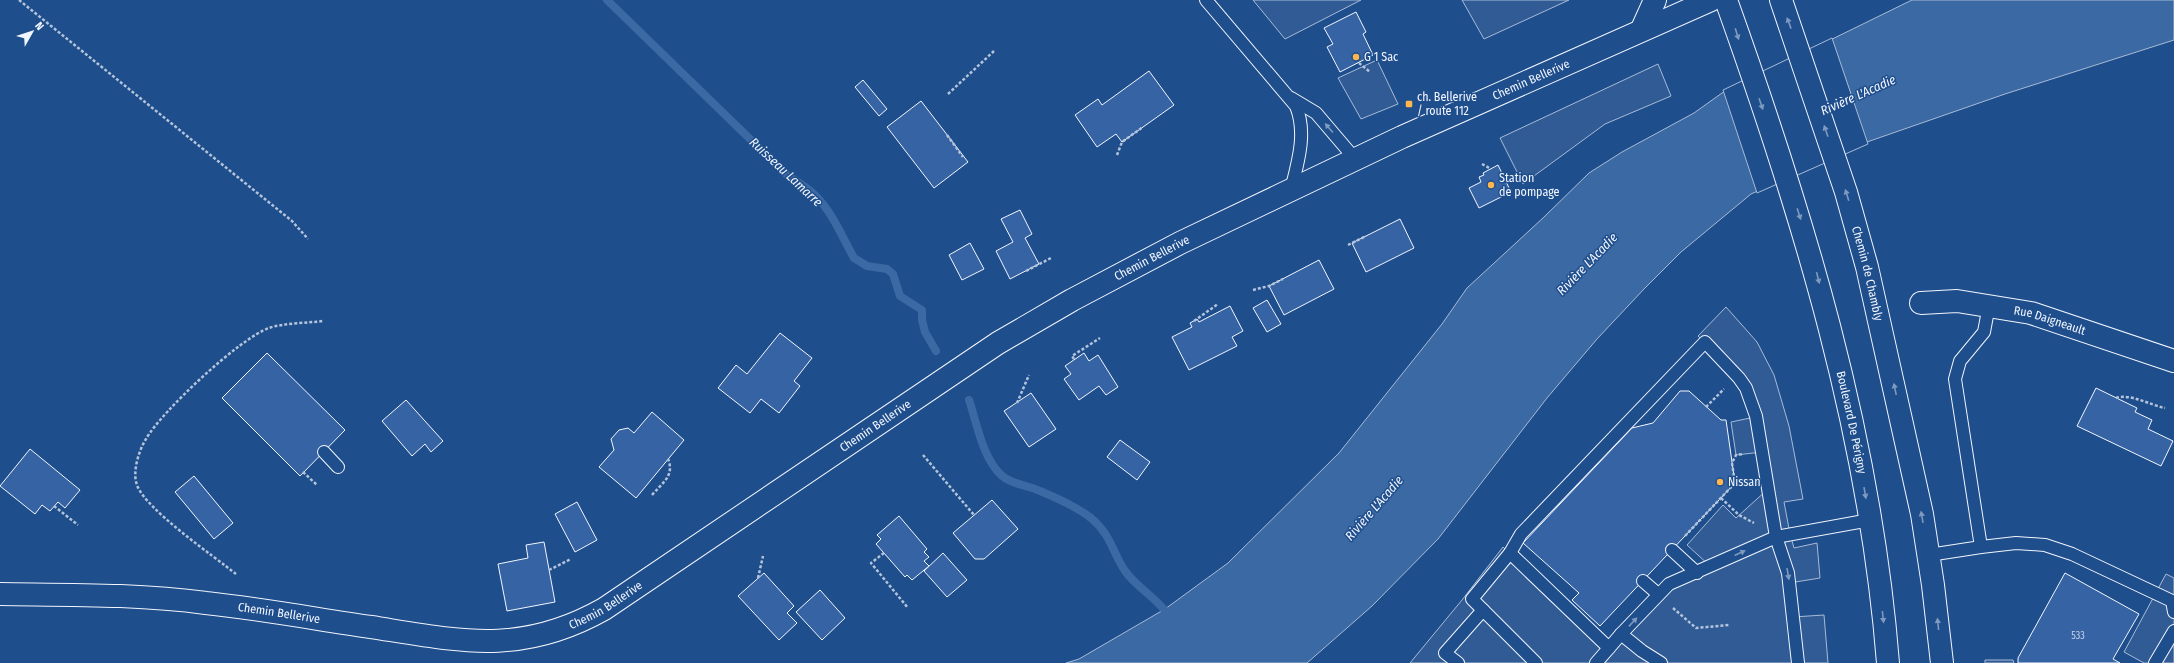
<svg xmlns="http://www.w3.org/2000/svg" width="2174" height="663" font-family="'Fira Sans Condensed',sans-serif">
  <rect width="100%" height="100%" fill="#1f4e8c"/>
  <g fill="#305b95" stroke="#a8bbd7">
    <polygon points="1253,0 1361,0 1285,39"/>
    <polygon points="1462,0 1569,0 1484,39"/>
    <polygon points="1377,60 1398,104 1361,119 1338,78"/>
    <polygon points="1658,64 1671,96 1605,124 1523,184 1500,138"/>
    <polygon points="1726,307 1757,342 1774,375 1789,426 1803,499 1784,502 1790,534 1794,548 1817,543 1820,578 1789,583 1793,617 1824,615 1828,663 1410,663 1462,600 1503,547 1609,648 1663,589 1710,566 1687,545 1723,505 1736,518 1768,489 1762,452 1736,455 1731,422 1755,417 1731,367 1698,336"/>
    <polygon points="2166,574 2174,578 2174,663 2144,663 2124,652"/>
    <polygon points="1985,660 2013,660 2014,663 1985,663"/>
  </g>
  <polygon fill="#3b69a3" stroke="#a8bbd7" points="1912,0 2174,0 2174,40 2005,94 1867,142 1751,194 1681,252 1644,289 1597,339 1547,398 1438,539 1372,606 1307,663 1066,663 1079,659 1165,609 1228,563 1339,453 1442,324 1467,288 1543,218 1589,173 1622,152 1694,113 1722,93"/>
  <polygon fill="#1f4e8c" stroke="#a8bbd7" points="1832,38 1868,144 1757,193 1723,90"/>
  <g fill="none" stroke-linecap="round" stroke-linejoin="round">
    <g stroke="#3b69a3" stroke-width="8">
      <path d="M607 0 788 176C795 180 803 185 809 190 830 206 841 235 854 258L867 266 887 269 893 274 900 296 922 310V320L925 332 936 351"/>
      <path d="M969 400C977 423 982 457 1001 475 1012 485 1028 485 1040 491 1057 498 1077 507 1091 518 1114 537 1113 558 1129 576 1142 591 1159 600 1170 617"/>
    </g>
  </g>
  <g fill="#3563a3" stroke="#f2f6ff">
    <polygon points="1356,12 1366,32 1363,34 1373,55 1340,72 1327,47 1333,44 1324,28"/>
    <polygon points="1149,71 1174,105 1122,142 1116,134 1097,147 1075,115 1098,99 1102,105"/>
    <polygon points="863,80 887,109 879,116 855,87"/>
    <polygon points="921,101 968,162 934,188 887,127"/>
    <polygon points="1498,165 1511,192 1479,208 1469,188 1481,182 1479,177 1484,175 1483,173"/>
    <polygon points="1020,210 1032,234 1025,238 1039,264 1010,279 996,251 1013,242 1001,219"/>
    <polygon points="1400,219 1414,248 1366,272 1352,243"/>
    <polygon points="970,243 984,269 962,280 949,255"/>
    <polygon points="1319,260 1334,289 1284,315 1269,286"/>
    <polygon points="1267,300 1281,324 1267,332 1253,308"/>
    <polygon points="1230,306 1243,331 1232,337 1237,346 1189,370 1172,337 1192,327 1190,323 1197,319 1199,322"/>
    <polygon points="780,333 812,358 794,381 800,386 779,413 761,399 750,413 718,388 736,365 747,374"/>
    <polygon points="267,353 345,430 300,476 222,398"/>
    <polygon points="1084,353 1089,361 1098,355 1118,387 1106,395 1099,386 1079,400 1064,379 1071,374 1065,366"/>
    <polygon points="2096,388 2137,408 2135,412 2152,420 2148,429 2173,441 2161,466 2077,426"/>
    <polygon points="1680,391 1689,391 1721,420 1726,420 1735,483 1600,626 1572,600 1579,593 1523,543 1632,428 1653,423"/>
    <polygon points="1031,393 1056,429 1029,447 1004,411"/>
    <polygon points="406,400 443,441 431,452 425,444 412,456 382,421"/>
    <polygon points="652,412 684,440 636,498 599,467 614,450 611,439 619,430 628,428 634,433"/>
    <polygon points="1120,440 1150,462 1137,480 1107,457"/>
    <polygon points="30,449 80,490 65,508 58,502 50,511 42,505 35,514 0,486"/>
    <polygon points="194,476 233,523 214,539 175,492"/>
    <polygon points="992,500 1018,529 984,559 975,559 953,533"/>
    <polygon points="577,502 597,540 575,552 555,514"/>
    <polygon points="899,516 927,549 924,552 929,557 924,561 929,566 912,580 907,575 905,577 876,544 881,539 877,535"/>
    <polygon points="544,542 555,602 507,611 498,564 528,558 526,545"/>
    <polygon points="943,553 967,580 947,597 924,571"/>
    <polygon points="764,573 794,606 787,613 797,623 779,640 738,596"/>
    <polygon points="2065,573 2139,614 2113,659 2120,663 2018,663 2018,658"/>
    <polygon points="820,590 845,618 822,640 796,612"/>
  </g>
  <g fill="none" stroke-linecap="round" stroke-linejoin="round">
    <g stroke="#f2f6ff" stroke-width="14">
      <g id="lane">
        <path d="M1206 0 1296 106C1307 133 1298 162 1291 190"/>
        <polyline points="1291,98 1316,113 1356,160"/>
        <polyline points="324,452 338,467"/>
        <polyline points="1981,547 2016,543 2045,545 2072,554 2172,601 2174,612"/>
        <polyline points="1672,550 1697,573"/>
        <polyline points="1510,553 1521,534 1705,342 1739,378 1746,388 1756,416 1776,537 1788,573 1798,663"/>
        <polyline points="1929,555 1981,547 1955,379 1960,361 1984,332 1989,305"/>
        <polyline points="1643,581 1658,594"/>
        <polyline points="1458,663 1445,653 1483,610"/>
        <polyline points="1536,663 1472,599 1510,553 1609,648 1621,634"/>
        <polyline points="1596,663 1609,648"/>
        <polyline points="1661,663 1642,651 1621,634 1669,584 1776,537 1870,520"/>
        <polyline points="2155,663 2174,631"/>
      </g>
    </g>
    <g stroke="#f2f6ff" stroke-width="24">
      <g id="street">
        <path id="s1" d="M1921 303 1957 301 2031 313 2174 361"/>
      </g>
    </g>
    <g stroke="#f2f6ff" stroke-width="24">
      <g id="secondary">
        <path id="s2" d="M0 594C69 595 138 594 206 603 261 609 316 619 371 627 460 641 521 656 604 609L998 343 1072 300 1180 243 1402 137 1711 0"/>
      </g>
    </g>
    <g stroke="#f2f6ff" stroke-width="24">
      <g id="primary">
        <path id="s3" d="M1726 0C1803 215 1870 434 1888 663"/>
        <path id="s4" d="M1781 0 1846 192 1867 267 1922 514 1933 585 1942 663"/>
        <polyline points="1642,29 1655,0"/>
      </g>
    </g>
    <g stroke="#b3c4dc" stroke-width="2.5" stroke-dasharray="3 2" stroke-linecap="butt">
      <polyline points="19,0 292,221 308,239"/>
      <polyline points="1359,63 1370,72"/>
      <polyline points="948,94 994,51"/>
      <polyline points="947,135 963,157"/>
      <polyline points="1117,155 1122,142 1143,127"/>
      <polyline points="1482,164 1491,169"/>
      <polyline points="1348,245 1366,236"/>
      <polyline points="1026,271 1051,258"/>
      <polyline points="1253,290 1269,286 1283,279"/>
      <polyline points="1194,321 1218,304"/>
      <polyline points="1074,359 1072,356 1100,338"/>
      <path d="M2116 398C2130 393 2150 405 2165 408"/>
      <polyline points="1017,403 1029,375"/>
      <polyline points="1706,407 1724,389"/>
      <polyline points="923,455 974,515"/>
      <polyline points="303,472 317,485"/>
      <polyline points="1735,483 1749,483"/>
      <path d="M652 495C662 483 675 476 668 459"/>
      <polyline points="1721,498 1739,515 1754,523"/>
      <polyline points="54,506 78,525"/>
      <polyline points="1685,536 1735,483 1732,463 1736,455 1743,454"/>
      <polyline points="884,553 871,563 908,608"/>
      <polyline points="549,570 571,559"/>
      <path d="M236 574C215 557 145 509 137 485 132 472 139 450 146 439 161 412 240 338 269 328 283 323 308 323 323 321"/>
      <polyline points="758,578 763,556"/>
      <polyline points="1673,608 1696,628 1729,625"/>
    </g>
    <use href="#lane" stroke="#1f4e8c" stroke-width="12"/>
    <use href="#street" stroke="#1f4e8c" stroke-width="22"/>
    <use href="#secondary" stroke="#1f4e8c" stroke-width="22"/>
    <use href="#primary" stroke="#1f4e8c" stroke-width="22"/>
  </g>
  <defs><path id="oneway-solid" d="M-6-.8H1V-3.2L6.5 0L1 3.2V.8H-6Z"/></defs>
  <g fill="#7e9ac0">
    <use href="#oneway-solid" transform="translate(1789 23) rotate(-110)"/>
    <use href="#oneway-solid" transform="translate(1737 34) rotate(73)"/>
    <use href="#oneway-solid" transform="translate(1761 104) rotate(71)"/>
    <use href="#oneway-solid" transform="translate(1329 128) rotate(-131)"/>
    <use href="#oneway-solid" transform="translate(1826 131) rotate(-109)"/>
    <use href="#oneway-solid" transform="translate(1847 195) rotate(-107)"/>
    <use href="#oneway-solid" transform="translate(1799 214) rotate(72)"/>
    <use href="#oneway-solid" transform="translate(1818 278) rotate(76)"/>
    <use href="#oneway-solid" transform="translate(1895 389) rotate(-102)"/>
    <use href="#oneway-solid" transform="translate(1865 493) rotate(80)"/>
    <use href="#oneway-solid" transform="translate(1922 517) rotate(-100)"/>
    <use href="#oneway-solid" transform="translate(1740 553) rotate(-25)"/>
    <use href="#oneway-solid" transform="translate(1788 574) rotate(80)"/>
    <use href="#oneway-solid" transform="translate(1883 617) rotate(84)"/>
    <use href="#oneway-solid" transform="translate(1633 622) rotate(-47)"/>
    <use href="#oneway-solid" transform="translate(1938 624) rotate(-96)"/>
  </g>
  <g fill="#ffb74d" stroke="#1f4e8c" stroke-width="1.5">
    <circle cx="1356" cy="57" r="4"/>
    <rect x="1405" y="100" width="8" height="8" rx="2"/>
    <circle cx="1491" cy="185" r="4"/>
    <circle cx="1720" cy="482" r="4"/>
  </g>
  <g text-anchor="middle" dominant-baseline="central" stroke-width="3" stroke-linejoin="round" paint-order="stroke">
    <g font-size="10" fill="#c3d1e8">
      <text x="2078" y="636">533</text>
    </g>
    <g font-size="12" fill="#f2f6ff" stroke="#1f4e8c" text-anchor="start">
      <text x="1364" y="57">G 1 Sac</text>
      <text x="1417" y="97">ch. Bellerive<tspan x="1417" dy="14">/ route 112</tspan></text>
      <text x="1499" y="178">Station<tspan x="1499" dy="14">de pompage</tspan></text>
      <text x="1728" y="482">Nissan</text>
    </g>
    <g font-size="12" fill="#f2f6ff" stroke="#1f4e8c">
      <text stroke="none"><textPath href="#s2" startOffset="1683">Chemin Bellerive</textPath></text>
      <text stroke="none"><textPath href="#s2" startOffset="1264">Chemin Bellerive</textPath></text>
      <text stroke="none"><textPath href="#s4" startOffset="287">Chemin de Chambly</textPath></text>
      <text stroke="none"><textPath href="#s1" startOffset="131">Rue Daigneault</textPath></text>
      <text stroke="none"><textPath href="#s3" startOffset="441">Boulevard De Périgny</textPath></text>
      <text stroke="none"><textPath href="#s2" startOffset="940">Chemin Bellerive</textPath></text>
      <text stroke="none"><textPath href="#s2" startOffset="616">Chemin Bellerive</textPath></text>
      <text stroke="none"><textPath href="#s2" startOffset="280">Chemin Bellerive</textPath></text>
    </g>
    <g font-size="13" font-style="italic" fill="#f2f6ff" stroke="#1f4e8c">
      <text transform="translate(1858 95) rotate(-24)">Rivière L'Acadie</text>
      <text transform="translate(786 172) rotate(43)">Ruisseau Lamarre</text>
      <text transform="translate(1587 264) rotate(-46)">Rivière L'Acadie</text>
      <text transform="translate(1374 508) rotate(-49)">Rivière L'Acadie</text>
    </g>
  </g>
  <g transform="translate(32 32) rotate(51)" stroke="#1f4e8c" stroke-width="3" paint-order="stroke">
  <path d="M0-3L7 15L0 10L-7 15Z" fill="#f2f6ff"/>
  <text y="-6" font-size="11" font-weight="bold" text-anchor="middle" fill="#f2f6ff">N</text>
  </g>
</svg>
